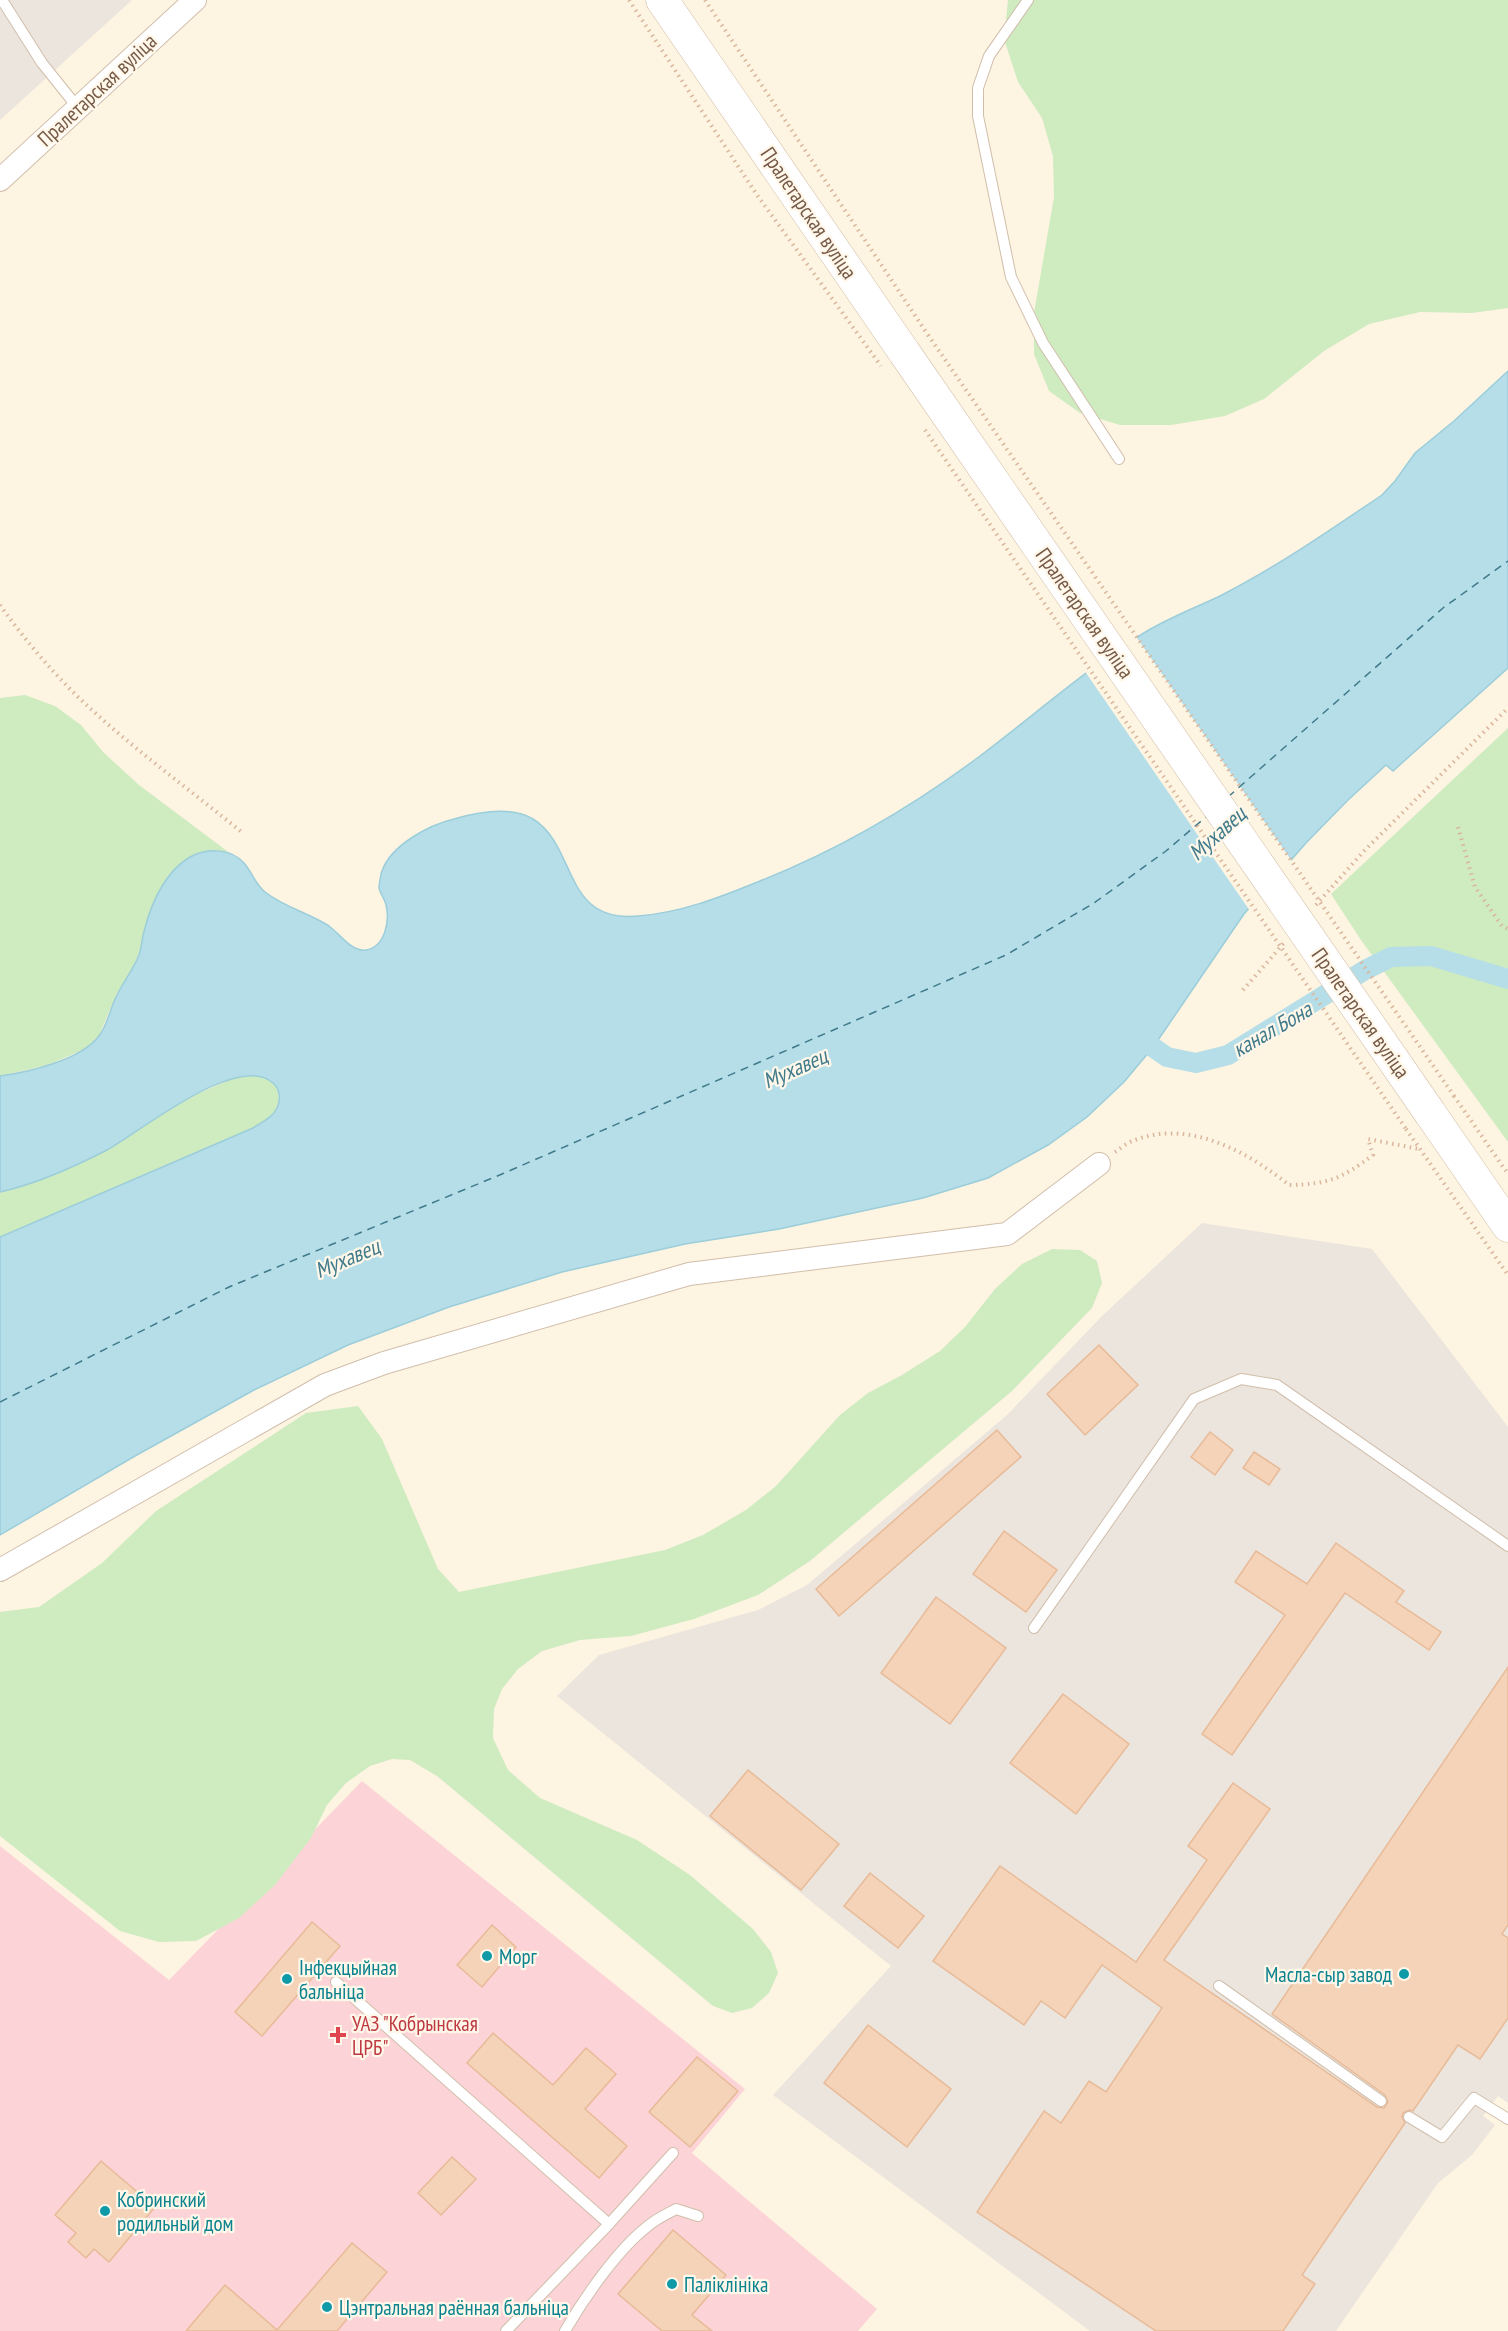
<svg xmlns="http://www.w3.org/2000/svg" width="1508" height="2331" font-family="'PT Sans Narrow',sans-serif">
  <rect width="100%" height="100%" fill="#fdf4e2"/>
  <g fill="#ece5dd">
    <polygon points="0,0 132,0 0,120"/>
    <polygon points="1202,1223 1372,1249 1508,1427 1508,2103 1498,2096 1483,2116 1495,2125 1472,2155 1438,2183 1336,2331 1090,2331 773,2095 891,1966 557,1696 599,1655 758,1610 807,1585 1007,1415 1102,1316"/>
  </g>
  <polygon fill="#fcd4d7" points="362,1781 745,2089 692,2153 877,2309 858,2331 0,2331 0,1846 169,1980"/>
  <g fill="#cfebc0">
    <polygon points="1008,0 1508,0 1508,308 1472,313 1420,312 1369,324 1324,351 1264,399 1225,416 1171,425 1120,425 1080,413 1049,391 1034,354 1034,313 1054,197 1053,156 1042,118 1018,82 1004,39"/>
    <polygon points="25,695 55,706 81,725 103,752 139,785 231,854 215,850 164,884 145,928 140,951 130,974 117,993 98,1038 87,1048 48,1065 0,1076 0,698"/>
    <polygon points="1508,728 1508,1142 1361,940 1331,894"/>
    <path d="M241 1075C247 1075 254 1074 260 1075 282 1080 284 1104 269 1118 264 1122 258 1125 253 1128L0 1237V1192L72 1167 108 1149 155 1117 199 1093Z"/>
    <polygon points="1052,1249 1080,1250 1097,1261 1102,1283 1092,1308 1012,1391 810,1561 758,1595 694,1619 631,1636 580,1640 542,1651 518,1669 502,1689 494,1709 493,1738 508,1770 540,1798 637,1840 690,1875 753,1929 771,1952 778,1973 769,1993 752,2008 732,2013 713,2006 437,1776 410,1760 392,1759 370,1766 346,1783 327,1805 311,1838 275,1885 239,1918 196,1941 159,1942 120,1931 0,1836 0,1612 39,1607 102,1563 156,1511 306,1413 358,1406 382,1439 438,1569 459,1592 665,1550 703,1535 746,1510 776,1486 840,1415 868,1393 902,1375 940,1351 965,1327 995,1289 1022,1264"/>
  </g>
  <path fill="#b5dee8" stroke="#9bcdda" stroke-width="1.5" d="M1508 371V668L1393 771 1386 765 1347 801 1306 843 1244 914 1154 1046 1124 1082 1087 1117 1048 1145 988 1178 923 1198 779 1229 685 1244 562 1272 449 1307 348 1345 254 1390 135 1456 0 1535V1237L253 1128C262 1122 272 1118 277 1108 281 1099 280 1089 273 1083 238 1051 140 1132 107 1150 74 1167 36 1184 0 1192V1076C29 1072 81 1060 99 1036 108 1024 110 1008 117 995 124 981 133 970 139 955 142 946 142 937 145 928 152 901 167 868 194 855 210 848 232 849 244 863 252 872 255 884 265 892 284 907 309 913 329 926 340 934 351 952 366 950 385 947 390 921 386 905 385 899 380 894 379 888 379 886 381 872 382 871 391 845 429 825 454 819 478 812 511 806 533 819 578 847 562 923 638 916 680 913 721 897 760 881 838 850 912 807 980 756 1033 716 1083 672 1139 636 1165 619 1193 609 1220 596 1277 567 1330 530 1382 495L1395 481 1415 453 1454 421Z"/>
  <polygon fill="#fdf4e2" points="1135,635 1293,863 1250,911 1084,670"/>
  <g fill="none" stroke-linecap="round" stroke-linejoin="round">
    <polyline stroke="#b5dee8" stroke-width="20" points="1131,1032 1167,1057 1196,1063 1228,1055 1365,970 1391,957 1431,956 1508,979"/>
    <g stroke="#407a8b" stroke-width="1.5" stroke-dasharray="8 6" stroke-linecap="butt">
      <polyline points="1228,797 1443,608 1508,561"/>
      <polyline points="0,1402 229,1287 502,1174 1006,955 1094,903 1166,851 1207,816"/>
    </g>
  </g>
  <g fill="#f4d3b8" stroke="#e8ba97" stroke-width="1.5">
    <polygon points="1099,1345 1138,1385 1085,1435 1047,1394"/>
    <polygon points="997,1430 1021,1457 839,1616 816,1589"/>
    <polygon points="1210,1432 1233,1450 1215,1475 1191,1457"/>
    <polygon points="1254,1452 1280,1469 1269,1485 1243,1468"/>
    <polygon points="1004,1531 1057,1570 1026,1612 973,1574"/>
    <polygon points="1336,1543 1404,1591 1396,1602 1441,1632 1429,1650 1345,1593 1232,1755 1202,1734 1285,1615 1235,1582 1256,1551 1307,1584"/>
    <polygon points="936,1597 1006,1648 950,1724 881,1673"/>
    <polygon points="1508,1667 1508,1925 1502,1934 1508,1938 1508,2018 1480,2059 1458,2045 1413,2111 1409,2110 1403,2113 1402,2117 1405,2123 1302,2275 1315,2284 1283,2331 1156,2331 977,2212 1044,2111 1061,2123 1089,2081 1106,2092 1162,2008 1102,1965 1065,2018 1041,2001 1024,2025 933,1961 1000,1866 1136,1962 1207,1860 1188,1846 1233,1783 1270,1809 1164,1960 1377,2107 1384,2108 1388,2102 1385,2095 1272,2014"/>
    <polygon points="1063,1694 1129,1744 1076,1814 1010,1763"/>
    <polygon points="748,1770 839,1844 801,1890 710,1816"/>
    <polygon points="870,1873 924,1916 898,1948 844,1906"/>
    <polygon points="312,1922 340,1946 262,2036 235,2012"/>
    <polygon points="492,1925 516,1947 482,1987 457,1965"/>
    <polygon points="868,2025 951,2089 907,2147 824,2083"/>
    <polygon points="493,2033 553,2085 586,2048 616,2074 585,2109 627,2146 599,2178 467,2063"/>
    <polygon points="697,2057 738,2091 690,2147 649,2112"/>
    <polygon points="452,2157 476,2179 441,2215 418,2193"/>
    <polygon points="101,2161 155,2207 109,2262 94,2249 86,2258 68,2242 76,2233 55,2215"/>
    <polygon points="673,2230 726,2275 692,2315 712,2331 662,2331 618,2294"/>
    <polygon points="352,2243 387,2272 337,2331 186,2331 225,2285 277,2330"/>
  </g>
  <g fill="none" stroke-linecap="round" stroke-linejoin="round">
    <g stroke="#d1beab" stroke-width="12">
      <g id="service">
        <polyline points="2,0 42,63 78,108"/>
        <polyline points="1028,0 989,56 978,88 978,116 1011,277 1043,343 1119,459"/>
        <polyline points="1034,1628 1194,1399 1241,1379 1277,1385 1508,1546"/>
        <polyline points="336,1982 609,2224 506,2331"/>
        <polyline points="1219,1986 1381,2101"/>
        <polyline points="1409,2117 1442,2137 1474,2098 1508,2119"/>
        <polyline points="609,2224 673,2153"/>
        <path d="M565 2331C584 2298 618 2249 648 2226 656 2219 667 2214 676 2209L698 2216"/>
      </g>
    </g>
    <g stroke="#d1beab" stroke-width="24">
      <g id="minor">
        <polyline points="0,180 195,0"/>
        <polyline points="0,1570 325,1385 384,1363 689,1274 1007,1234 1099,1164"/>
      </g>
    </g>
    <g stroke="#d4bea8" stroke-width="33">
      <g id="secondary">
        <polyline points="662,0 904,352"/>
        <polyline points="1430,1113 1508,1226"/>
      </g>
    </g>
    <g stroke="#d9b69b" stroke-width="4" stroke-dasharray="1.5 4.5" stroke-linecap="butt">
      <polyline points="629,0 757,195 881,366"/>
      <polyline points="705,0 928,335"/>
      <path d="M0 605C22 636 47 666 74 693 126 744 188 788 244 834"/>
      <polyline points="1458,827 1475,887 1502,926 1508,929"/>
      <polyline points="1316,905 1363,852 1508,708"/>
      <polyline points="1243,990 1284,943"/>
      <polyline points="1454,1096 1508,1174"/>
      <polyline points="1406,1129 1508,1275"/>
      <path d="M1115 1152C1121 1148 1128 1142 1135 1140 1189 1119 1248 1152 1289 1185 1329 1184 1341 1179 1373 1155L1368 1139 1419 1149"/>
    </g>
    <use href="#service" stroke="#fff" stroke-width="10"/>
    <use href="#minor" stroke="#fff" stroke-width="22"/>
    <use href="#secondary" stroke="#fff" stroke-width="32"/>
    <g stroke="#d4bea8" stroke-width="33" stroke-linecap="butt">
      <polyline id="secondary-bridge" points="904,352 1430,1113"/>
    </g>
    <g stroke="#d9b69b" stroke-width="4" stroke-dasharray="1.5 4.5" stroke-linecap="butt">
      <polyline points="928,335 1454,1096"/>
      <polyline points="925,430 1406,1129"/>
    </g>
    <use href="#secondary-bridge" stroke="#fff" stroke-width="32"/>
  </g>
  <g fill="#0f9aa8" stroke="#fff7e9" stroke-width="2">
    <circle cx="487" cy="1956" r="6"/>
    <circle cx="1404" cy="1974" r="6"/>
    <circle cx="287" cy="1979" r="6"/>
    <circle cx="105" cy="2211" r="6"/>
    <circle cx="672" cy="2284" r="6"/>
    <circle cx="327" cy="2307" r="6"/>
  </g>
  <path fill="#e0444e" stroke="#fff7e9" stroke-width="2" d="M335 2026h6v6h6v6h-6v6h-6v-6h-6v-6h6z"/>
  <g text-anchor="middle" dominant-baseline="central" stroke-width="4.5" stroke-linejoin="round" paint-order="stroke">
    <g font-size="21" fill="#765a47" stroke="#fff7e9">
      <text transform="translate(97 90) rotate(-43)">Пралетарская вуліца</text>
      <text transform="translate(809 213) rotate(56)">Пралетарская вуліца</text>
      <text transform="translate(1085 613) rotate(55)">Пралетарская вуліца</text>
      <text transform="translate(1361 1013) rotate(55)">Пралетарская вуліца</text>
    </g>
    <g font-size="21" fill="#0d838f" stroke="#fff7e9" text-anchor="start">
      <text x="499" y="1956">Морг</text>
      <text x="299" y="1967">Інфекцыйная<tspan x="299" dy="24">бальніца</tspan></text>
      <text x="1392" y="1974" text-anchor="end">Масла-сыр завод</text>
      <text x="117" y="2199">Кобринский<tspan x="117" dy="24">родильный дом</tspan></text>
      <text x="684" y="2284">Паліклініка</text>
      <text x="339" y="2307">Цэнтральная раённая бальніца</text>
    </g>
    <g font-size="21" fill="#be3a42" stroke="#fff7e9" text-anchor="start">
      <text x="352" y="2023">УАЗ "Кобрынская<tspan x="352" dy="24">ЦРБ"</tspan></text>
    </g>
    <g font-size="22" font-style="italic" fill="#407a8b" stroke="#fff7e9">
      <text transform="translate(1217 833) rotate(-42)">Мухавец</text>
      <text transform="translate(1272 1029) rotate(-30)">канал Бона</text>
      <text transform="translate(795 1068) rotate(-24)">Мухавец</text>
      <text transform="translate(347 1258) rotate(-23)">Мухавец</text>
    </g>
  </g>
</svg>
